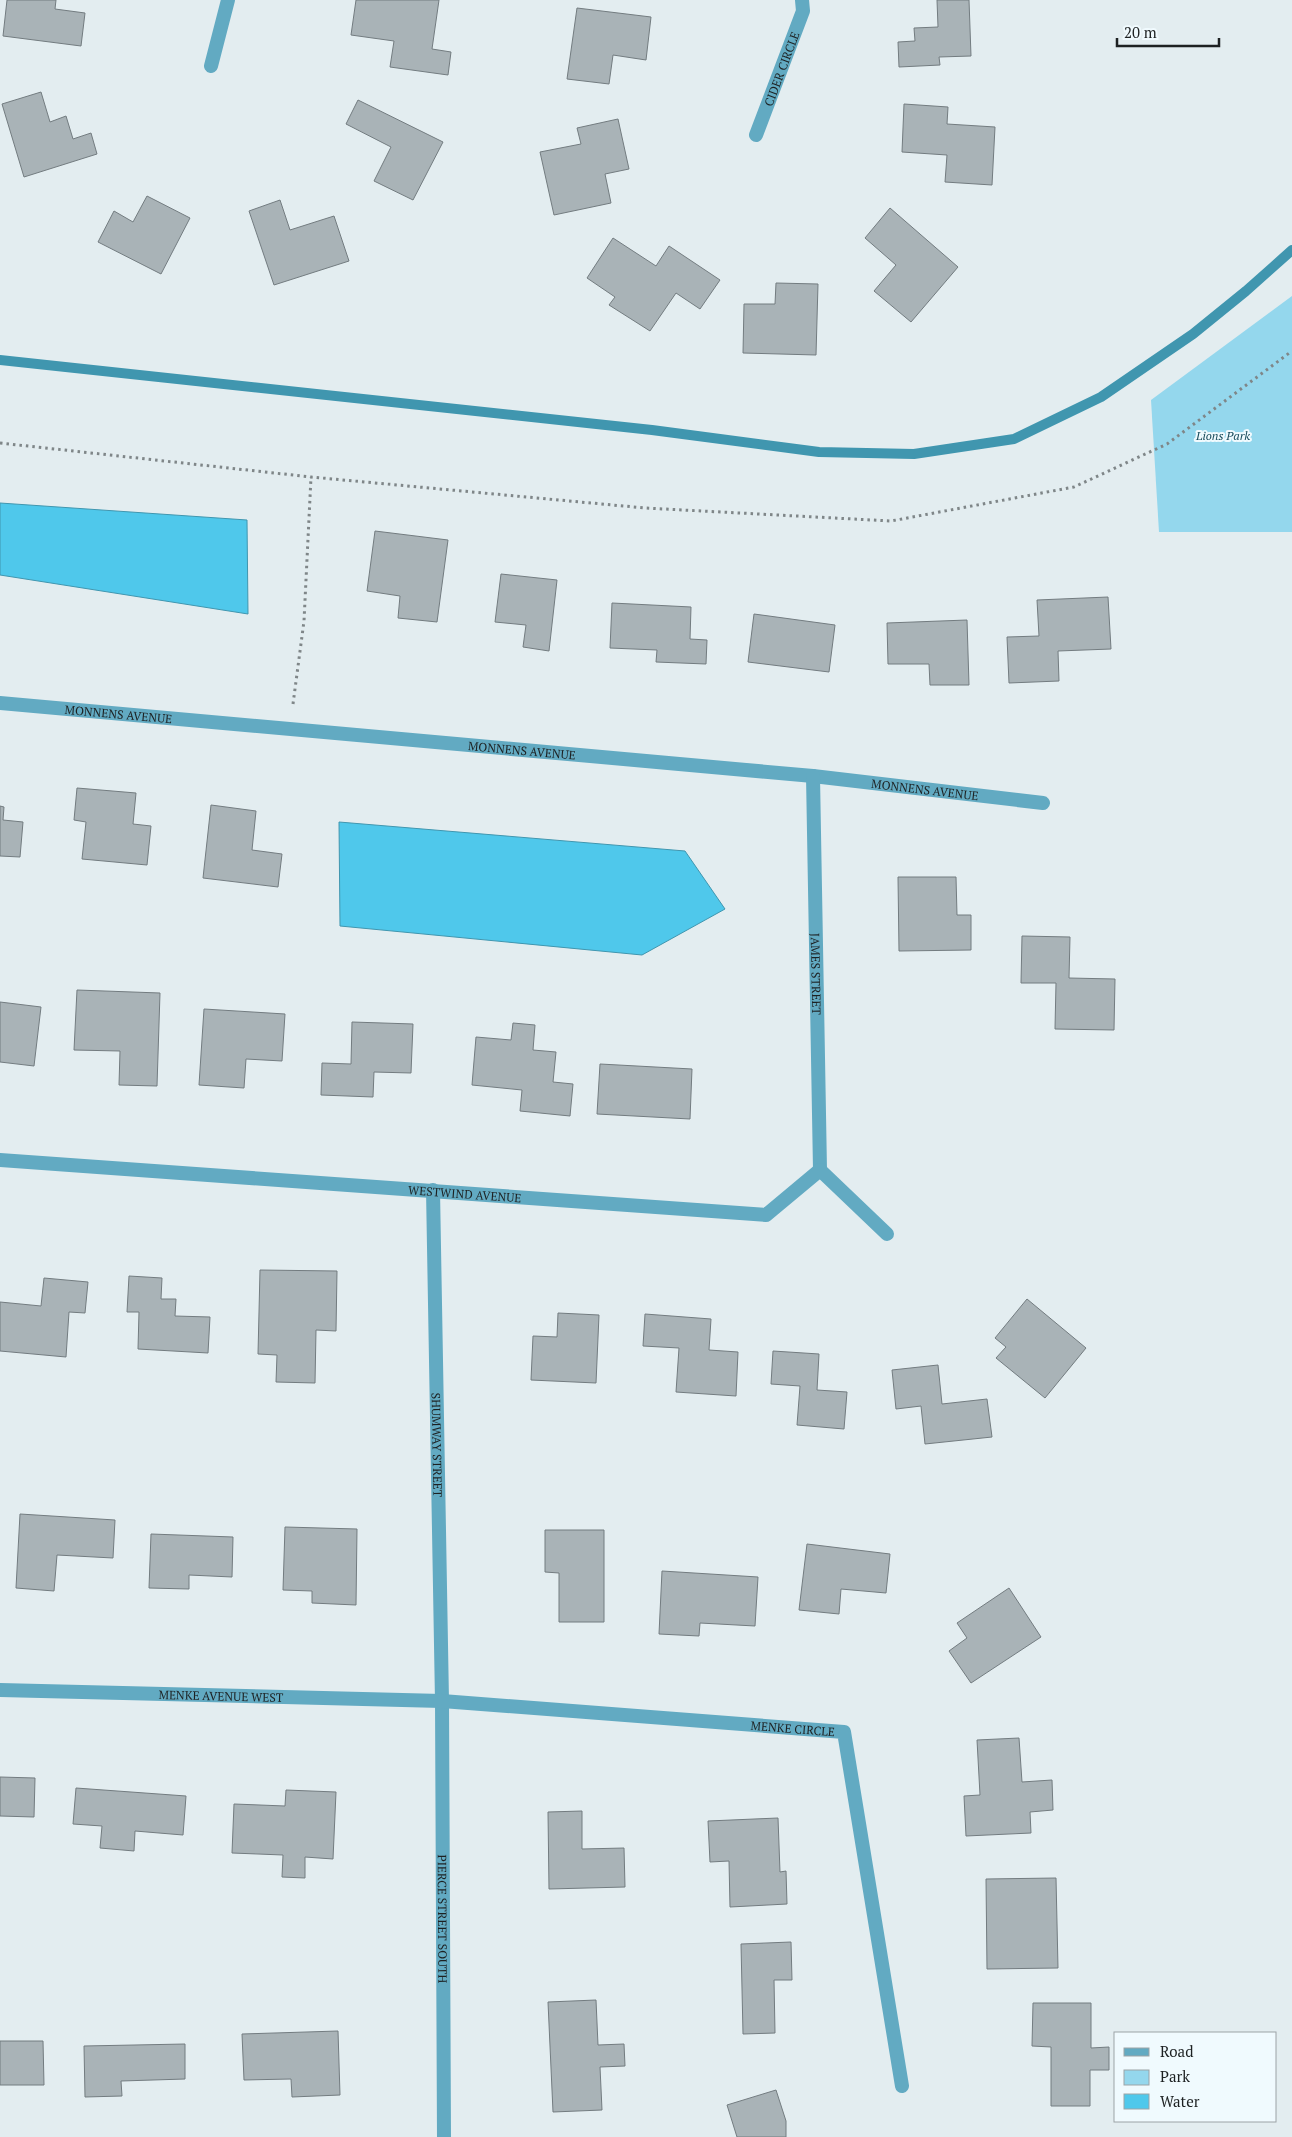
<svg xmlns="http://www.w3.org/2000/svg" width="1292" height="2137" font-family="'PT Serif',serif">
  <rect width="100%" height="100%" fill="#e3edf0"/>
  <polygon fill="#94d7ed" points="1292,296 1292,532 1159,532 1151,400"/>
  <g fill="#4fc8eb" stroke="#4096af">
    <polygon points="0,503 247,520 248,614 0,575"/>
    <polygon points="339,822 685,851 725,909 642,955 340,926"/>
  </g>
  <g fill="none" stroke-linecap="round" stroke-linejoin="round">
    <polyline stroke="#4096af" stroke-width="10" points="0,360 652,430 819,452 914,454 1014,439 1101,397 1193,334 1246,291 1292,250"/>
  </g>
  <g fill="#a9b3b7" stroke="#737c80">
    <polygon points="7,0 56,0 55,9 85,13 81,46 3,36"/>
    <polygon points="356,0 439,0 432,49 451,52 448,75 390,67 394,41 351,35"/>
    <polygon points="937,0 969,0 971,56 939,57 940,65 899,67 898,42 915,41 914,28 938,27"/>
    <polygon points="577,8 651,17 646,60 613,55 609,84 567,79"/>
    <polygon points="41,92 50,122 66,116 73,139 91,133 97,154 24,177 2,104"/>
    <polygon points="358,100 443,142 413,200 374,181 391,147 346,124"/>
    <polygon points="904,104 948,107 947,124 995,127 992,185 945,182 947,155 902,152"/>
    <polygon points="618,119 629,169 605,174 611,203 554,215 540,152 581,144 577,128"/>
    <polygon points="147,196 190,218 161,274 98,242 114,211 133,222"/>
    <polygon points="280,200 290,230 334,216 349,261 274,285 249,211"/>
    <polygon points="890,208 958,267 911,322 874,291 896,265 865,238"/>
    <polygon points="613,238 656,266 669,246 720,280 700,309 676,293 650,331 609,305 615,297 587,278"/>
    <polygon points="776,283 818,284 816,355 743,353 744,304 775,304"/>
    <polygon points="375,531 448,540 437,622 398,618 400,596 367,591"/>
    <polygon points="501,574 557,580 549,651 523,647 526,625 495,622"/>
    <polygon points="1108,597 1111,649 1058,651 1059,681 1009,683 1007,637 1039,636 1037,600"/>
    <polygon points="612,603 691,607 690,639 707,640 706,664 656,662 657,650 610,648"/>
    <polygon points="754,614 835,625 829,672 748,662"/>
    <polygon points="967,620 969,685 930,685 929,664 888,664 887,623"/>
    <polygon points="77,788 136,793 133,824 151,826 147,865 82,859 86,822 74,820"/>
    <polygon points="211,805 256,811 252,850 282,854 278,887 203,878"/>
    <polygon points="0,806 4,807 3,820 23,822 20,857 0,856"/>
    <polygon points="898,877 956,877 957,915 971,915 971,950 899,951"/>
    <polygon points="1022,936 1070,937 1069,978 1115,979 1114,1030 1055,1029 1056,983 1021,983"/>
    <polygon points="77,990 160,993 157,1086 119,1085 120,1051 74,1050"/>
    <polygon points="0,1002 41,1007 34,1066 0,1062"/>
    <polygon points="204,1009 285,1014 282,1061 246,1059 244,1088 199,1085"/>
    <polygon points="352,1022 413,1024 411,1073 374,1072 373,1097 321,1095 322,1063 351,1064"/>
    <polygon points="513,1023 535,1025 533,1050 556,1052 553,1082 573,1084 570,1116 520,1111 522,1090 472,1085 476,1037 511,1040"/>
    <polygon points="600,1064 692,1069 690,1119 597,1114"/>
    <polygon points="260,1270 337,1271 336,1331 316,1330 315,1383 276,1382 277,1355 258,1354"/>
    <polygon points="129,1276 162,1278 161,1299 176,1299 175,1316 210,1317 208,1353 138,1349 139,1312 127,1312"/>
    <polygon points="44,1278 88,1282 85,1313 69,1312 66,1357 0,1351 0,1302 41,1306"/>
    <polygon points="1027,1299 1086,1348 1045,1398 996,1358 1006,1347 995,1338"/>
    <polygon points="558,1313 599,1315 596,1383 531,1380 533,1336 557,1337"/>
    <polygon points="645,1314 711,1319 709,1350 738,1352 736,1396 676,1392 679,1348 643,1346"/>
    <polygon points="773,1351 819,1354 817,1390 847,1392 844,1429 797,1425 800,1386 771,1384"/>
    <polygon points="938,1365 942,1404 987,1399 992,1437 925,1444 921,1406 896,1409 892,1370"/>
    <polygon points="20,1514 115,1520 113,1558 57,1555 54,1591 16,1588"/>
    <polygon points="285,1527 357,1529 356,1605 312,1603 312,1591 283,1590"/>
    <polygon points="545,1530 604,1530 604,1622 559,1622 559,1573 545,1572"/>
    <polygon points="151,1534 233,1537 232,1577 189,1575 189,1589 149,1588"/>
    <polygon points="807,1544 890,1554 886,1593 841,1589 839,1614 799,1610"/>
    <polygon points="662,1571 758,1577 755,1626 700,1623 699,1636 659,1634"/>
    <polygon points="1009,1588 1041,1637 971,1683 949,1651 967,1638 957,1623"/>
    <polygon points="1019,1738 1022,1782 1052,1780 1053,1810 1030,1812 1031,1833 966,1836 964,1796 980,1795 977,1740"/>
    <polygon points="0,1777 35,1778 34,1817 0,1816"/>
    <polygon points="76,1788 186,1796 183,1835 135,1831 134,1851 100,1848 102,1826 73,1824"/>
    <polygon points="286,1790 336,1792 333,1859 305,1857 305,1878 282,1877 283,1855 232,1853 234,1804 285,1806"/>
    <polygon points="582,1811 582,1849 624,1848 625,1887 549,1889 548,1812"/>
    <polygon points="778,1818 780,1872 786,1871 787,1904 730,1907 729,1861 710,1862 708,1821"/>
    <polygon points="1056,1878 1058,1968 987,1969 986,1879"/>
    <polygon points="791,1942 792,1980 774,1980 775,2033 743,2034 741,1944"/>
    <polygon points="596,2000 598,2045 624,2044 625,2066 600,2067 602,2110 553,2112 548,2002"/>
    <polygon points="1033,2003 1091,2003 1091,2048 1109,2047 1109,2070 1090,2070 1090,2106 1051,2106 1051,2047 1032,2046"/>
    <polygon points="338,2031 340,2095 292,2097 291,2079 244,2080 242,2034"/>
    <polygon points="0,2041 43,2041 44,2085 0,2085"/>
    <polygon points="185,2044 185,2079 121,2081 122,2096 85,2097 84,2046"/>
    <polygon points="776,2090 786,2121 786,2137 737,2137 727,2105"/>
  </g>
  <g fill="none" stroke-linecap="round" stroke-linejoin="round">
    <g stroke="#7f8688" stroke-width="3" stroke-dasharray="2.5 4" stroke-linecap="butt">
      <polyline points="0,443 311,477 645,508 891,521 1074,487 1167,444 1292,351"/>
      <polyline points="293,704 304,621 311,477"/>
    </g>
    <g stroke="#62aac2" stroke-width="14">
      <polyline points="211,66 228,0"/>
      <path id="s1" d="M756 135 803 11 802 0"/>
      <path id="s2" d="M0 703 813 776 1043 803"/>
      <path id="s3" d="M813 776 820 1170"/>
      <path id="s4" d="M0 1160 766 1215 820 1170 887 1234"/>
      <path id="s5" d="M433 1190 442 1701 444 2137"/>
      <path id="s6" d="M0 1690 442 1701 844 1732 902 2086"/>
    </g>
  </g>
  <g text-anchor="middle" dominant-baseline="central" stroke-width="4" stroke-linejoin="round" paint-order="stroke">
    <g font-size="12" fill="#1d2122" stroke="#f0fafe">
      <text stroke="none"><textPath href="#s1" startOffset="71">CIDER CIRCLE</textPath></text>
      <text stroke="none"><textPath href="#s2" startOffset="119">MONNENS AVENUE</textPath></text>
      <text stroke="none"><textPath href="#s2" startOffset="524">MONNENS AVENUE</textPath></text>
      <text stroke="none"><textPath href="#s2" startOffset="929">MONNENS AVENUE</textPath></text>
      <text stroke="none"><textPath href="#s3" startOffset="198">JAMES STREET</textPath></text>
      <text stroke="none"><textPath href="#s4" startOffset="466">WESTWIND AVENUE</textPath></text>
      <text stroke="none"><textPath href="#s5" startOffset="255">SHUMWAY STREET</textPath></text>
      <text stroke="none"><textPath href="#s6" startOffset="221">MENKE AVENUE WEST</textPath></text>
      <text stroke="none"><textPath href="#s6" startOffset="794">MENKE CIRCLE</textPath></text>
      <text stroke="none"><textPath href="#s5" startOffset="729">PIERCE STREET SOUTH</textPath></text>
    </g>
    <g font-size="12" font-style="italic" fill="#194c5c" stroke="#f0fafe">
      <text x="1223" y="435">Lions Park</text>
    </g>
  </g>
  <rect x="1114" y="2032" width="162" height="90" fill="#f0fafe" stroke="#9ca3a6"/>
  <rect x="1124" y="2048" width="25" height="8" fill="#62aac2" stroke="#9ca3a6"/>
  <text x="1160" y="2057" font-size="15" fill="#1d2122">Road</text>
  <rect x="1124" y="2070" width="25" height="15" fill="#94d7ed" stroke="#9ca3a6"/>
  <text x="1160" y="2082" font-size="15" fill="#1d2122">Park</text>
  <rect x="1124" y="2094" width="25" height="15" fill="#4fc8eb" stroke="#9ca3a6"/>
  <text x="1160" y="2107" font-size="15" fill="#1d2122">Water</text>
  <path d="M1117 38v8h102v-8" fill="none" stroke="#1d2122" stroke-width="2.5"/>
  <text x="1124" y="38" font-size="15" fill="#1d2122" stroke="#f0fafe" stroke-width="4" paint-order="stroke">20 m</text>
</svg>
